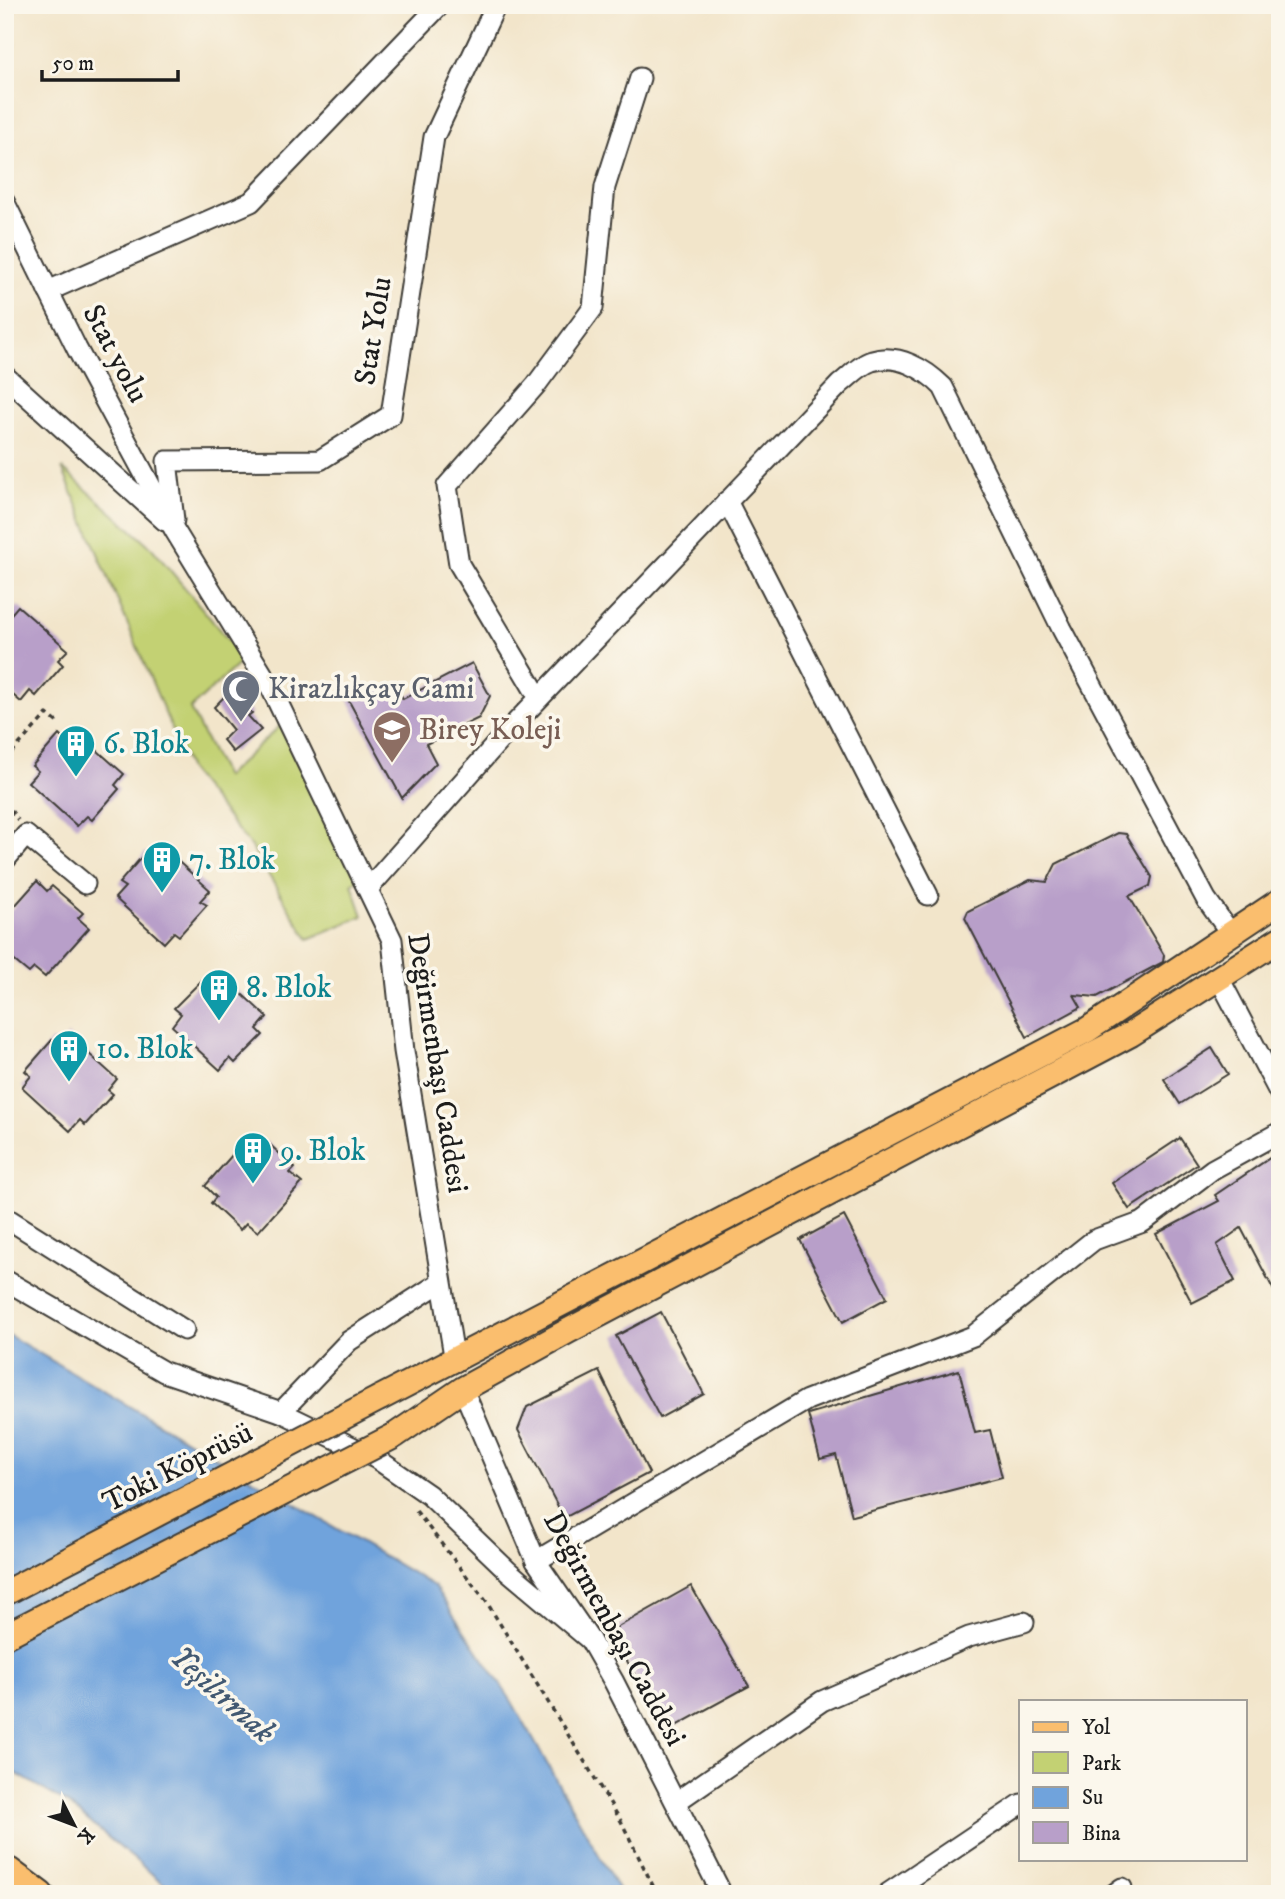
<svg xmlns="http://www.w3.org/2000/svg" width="1285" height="1899" font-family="'IM FELL DW Pica',serif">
  <rect width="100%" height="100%" fill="#fbf7ec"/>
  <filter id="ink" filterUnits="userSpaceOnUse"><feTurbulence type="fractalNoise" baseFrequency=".0143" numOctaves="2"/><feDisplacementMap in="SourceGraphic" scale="14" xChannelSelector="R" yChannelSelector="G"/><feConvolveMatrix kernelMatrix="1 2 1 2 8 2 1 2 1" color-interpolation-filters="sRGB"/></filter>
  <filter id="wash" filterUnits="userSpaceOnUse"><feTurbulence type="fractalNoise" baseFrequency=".00686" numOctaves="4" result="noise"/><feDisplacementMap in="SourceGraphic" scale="28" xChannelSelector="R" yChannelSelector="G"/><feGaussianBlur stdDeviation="1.57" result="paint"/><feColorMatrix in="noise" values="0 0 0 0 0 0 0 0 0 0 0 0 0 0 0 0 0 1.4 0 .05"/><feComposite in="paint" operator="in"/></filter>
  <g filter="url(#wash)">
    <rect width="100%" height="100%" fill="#f2e5ca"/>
    <polygon fill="#c3d173" stroke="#707648" stroke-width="2" points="62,468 151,547 244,659 190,709 225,777 281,725 360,878 352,884 363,916 308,939 252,848 189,770"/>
    <polygon fill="#70a3dc" stroke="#46607c" stroke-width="2" points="5,1333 434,1586 511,1700 621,1894 176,1894 68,1804 5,1767"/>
    <g id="blocks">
      <g fill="#b89fc9">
        <polygon points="18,606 68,650 58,660 63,665 36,696 30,691 21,702 5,688 5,621"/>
        <polygon points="472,663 490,696 479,718 426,744 436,763 402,798 345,694 396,686 403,699"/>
        <polygon points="230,691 252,713 248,716 261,730 233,752 223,740 233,730 214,707"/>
        <polygon points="74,730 124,774 115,785 119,789 92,820 87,816 77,826 28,782 38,771 32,766 59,735 65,741"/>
        <polygon points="1118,833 1126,834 1152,877 1150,886 1129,896 1164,955 1163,962 1097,997 1074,995 1081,1007 1027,1037 965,918 968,911 1030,880 1047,882 1056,864"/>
        <polygon points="161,846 210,890 200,901 207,905 179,936 174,932 164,943 115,898 125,887 119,883 146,852 151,857"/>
        <polygon points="37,881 47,891 52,886 83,913 78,918 89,928 45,977 34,968 29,973 5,953 5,917"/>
        <polygon points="219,973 267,1017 257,1029 263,1035 235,1063 230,1058 220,1070 172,1026 181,1014 174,1008 202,980 208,984"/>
        <polygon points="68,1035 117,1079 108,1090 113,1094 85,1125 80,1120 70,1131 22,1087 31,1076 25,1071 52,1040 59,1046"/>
        <polygon points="1212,1048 1228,1074 1180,1104 1164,1079"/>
        <polygon points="248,1137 260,1147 266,1141 295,1168 290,1173 302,1183 258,1232 246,1223 240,1230 211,1203 216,1197 205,1186"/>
        <polygon points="1180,1138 1197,1164 1129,1209 1112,1183"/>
        <polygon points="1280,1151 1280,1302 1241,1228 1217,1245 1235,1281 1192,1303 1156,1234 1219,1201 1215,1195"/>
        <polygon points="844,1216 887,1298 843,1322 800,1240"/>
        <polygon points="661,1312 704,1394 660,1418 616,1336"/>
        <polygon points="959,1370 975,1433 990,1430 1002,1477 852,1516 836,1455 820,1459 808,1414"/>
        <polygon points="599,1371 649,1473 564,1518 518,1430 527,1407"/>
        <polygon points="691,1586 749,1686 665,1732 611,1631"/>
      </g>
    </g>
  </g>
  <g filter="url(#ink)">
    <use href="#blocks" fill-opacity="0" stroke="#3c3a36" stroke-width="2"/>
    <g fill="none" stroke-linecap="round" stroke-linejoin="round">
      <g stroke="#3c3a36" stroke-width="23">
        <g id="minor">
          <polyline points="5,203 77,349 175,531 271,688 392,940 404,1051 455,1362"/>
          <polyline points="48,291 251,202 440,5"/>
          <polyline points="5,376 165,521"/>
          <polyline points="727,501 928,895"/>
          <polyline points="174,520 167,461 320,460 391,415 434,137 496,5"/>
          <polyline points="539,698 459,564 447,486 536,385 593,308 605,187 640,78"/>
          <polyline points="5,860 26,835 85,884"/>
          <path d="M368 889 505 734 840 384C849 377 861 364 872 361 898 353 925 369 943 387L1062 629 1206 899 1232 935"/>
          <polyline points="1219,978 1280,1094"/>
          <polyline points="5,1217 184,1330"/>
          <polyline points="5,1280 164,1372 281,1412 377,1459 429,1495 508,1571 590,1640"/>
          <polyline points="463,1389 536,1561 590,1640 614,1682 722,1894"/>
          <polyline points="281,1412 349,1341 441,1282"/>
          <polyline points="536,1561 807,1400 973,1336 1094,1240 1143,1222 1213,1169 1280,1132"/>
          <polyline points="676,1802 822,1701 969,1637 1024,1622"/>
          <polyline points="887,1894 1021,1804"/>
          <polyline points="1114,1894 1122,1888"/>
        </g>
      </g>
      <g stroke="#3c3a36" stroke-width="28">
        <g id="major">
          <polyline points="380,1398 1087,1030 1280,901"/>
          <polyline points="394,1436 463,1389 568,1331 1131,1034 1280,939"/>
          <polyline points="9,1870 41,1894"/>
        </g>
      </g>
      <g stroke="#3c3a36" stroke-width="3.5" stroke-dasharray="5 5" stroke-linecap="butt">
        <polyline points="5,760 47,714 59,724"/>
        <polyline points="5,802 18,820"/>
        <polyline points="416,1511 486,1601 621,1821 657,1894"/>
      </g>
      <use href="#minor" stroke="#fff" stroke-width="19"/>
      <use href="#major" stroke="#fabe6e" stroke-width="24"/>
      <g stroke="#3c3a36" stroke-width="28" stroke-linecap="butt">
        <g id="major-bridge">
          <polyline points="5,1593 380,1398"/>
          <polyline points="5,1636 394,1436"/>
        </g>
      </g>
      <use href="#major-bridge" stroke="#fabe6e" stroke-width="24"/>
    </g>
  </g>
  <defs>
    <g id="mosque-pin" transform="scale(2.0125)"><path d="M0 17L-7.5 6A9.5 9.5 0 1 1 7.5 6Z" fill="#6b7280" stroke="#fbf7ec"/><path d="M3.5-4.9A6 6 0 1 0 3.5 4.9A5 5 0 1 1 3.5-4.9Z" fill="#fff"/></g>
    <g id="school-pin" transform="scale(2.0125)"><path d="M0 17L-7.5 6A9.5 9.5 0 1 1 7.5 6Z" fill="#8d6e63" stroke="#fbf7ec"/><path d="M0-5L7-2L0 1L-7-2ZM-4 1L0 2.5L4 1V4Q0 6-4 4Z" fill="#fff"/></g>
    <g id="building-pin" transform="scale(2.0125)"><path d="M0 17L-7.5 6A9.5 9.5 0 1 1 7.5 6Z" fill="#0f9aa8" stroke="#fbf7ec"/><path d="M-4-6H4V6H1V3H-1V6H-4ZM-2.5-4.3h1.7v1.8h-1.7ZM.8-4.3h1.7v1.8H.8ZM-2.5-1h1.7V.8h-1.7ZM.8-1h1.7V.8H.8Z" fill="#fff"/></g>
  </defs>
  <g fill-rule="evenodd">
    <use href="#mosque-pin" x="241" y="689"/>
    <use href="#school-pin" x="392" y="730"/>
    <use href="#building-pin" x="76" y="744"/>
    <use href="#building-pin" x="162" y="860"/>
    <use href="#building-pin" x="219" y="988"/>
    <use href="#building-pin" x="69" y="1049"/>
    <use href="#building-pin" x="253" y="1151"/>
  </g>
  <g text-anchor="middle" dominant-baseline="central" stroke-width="7" stroke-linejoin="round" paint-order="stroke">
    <g font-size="30" fill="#1c1c1c" stroke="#fbf7ec">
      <text transform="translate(374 331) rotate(-81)">Stat Yolu</text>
      <text transform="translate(115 354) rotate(62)">Stat yolu</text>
      <text transform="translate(437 1063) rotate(81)">Değirmenbaşı Caddesi</text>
      <text transform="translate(178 1468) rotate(-27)">Toki Köprüsü</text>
      <text transform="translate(614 1629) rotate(61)">Değirmenbaşı Caddesi</text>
    </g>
    <g font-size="30" fill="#5b616d" stroke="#fbf7ec" text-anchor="start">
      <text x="268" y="689">Kirazlıkçay Cami</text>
    </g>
    <g font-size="30" fill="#785e54" stroke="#fbf7ec" text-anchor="start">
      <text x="419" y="730">Birey Koleji</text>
    </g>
    <g font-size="30" fill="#0d838f" stroke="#fbf7ec" text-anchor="start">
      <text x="103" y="744">6. Blok</text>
      <text x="189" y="860">7. Blok</text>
      <text x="246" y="988">8. Blok</text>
      <text x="96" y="1049">10. Blok</text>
      <text x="280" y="1151">9. Blok</text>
    </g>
    <g font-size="32" font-style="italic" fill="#425972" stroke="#fbf7ec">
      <text transform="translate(222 1695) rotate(42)">Yeşilırmak</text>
    </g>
  </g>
  <rect width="1285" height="1899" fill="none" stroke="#fbf7ec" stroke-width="28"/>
  <rect x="1019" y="1700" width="228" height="161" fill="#fbf7ec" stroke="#a29f99" stroke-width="2"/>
  <rect x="1033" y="1722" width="35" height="10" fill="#fabe6e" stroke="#a29f99" stroke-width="2"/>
  <text x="1082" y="1734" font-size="21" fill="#1c1c1c">Yol</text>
  <rect x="1033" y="1752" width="35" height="21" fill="#c3d173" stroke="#a29f99" stroke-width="2"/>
  <text x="1082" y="1770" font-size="21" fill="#1c1c1c">Park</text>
  <rect x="1033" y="1787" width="35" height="21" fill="#70a3dc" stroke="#a29f99" stroke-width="2"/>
  <text x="1082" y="1804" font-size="21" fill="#1c1c1c">Su</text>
  <rect x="1033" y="1822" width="35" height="21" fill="#b89fc9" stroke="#a29f99" stroke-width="2"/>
  <text x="1082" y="1840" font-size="21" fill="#1c1c1c">Bina</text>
  <g transform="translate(74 1825) rotate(132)" stroke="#fbf7ec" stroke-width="5" paint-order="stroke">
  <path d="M0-5L12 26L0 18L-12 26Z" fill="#1c1c1c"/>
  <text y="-10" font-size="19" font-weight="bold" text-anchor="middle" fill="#1c1c1c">K</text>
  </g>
  <path d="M42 70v10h136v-10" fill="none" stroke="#1c1c1c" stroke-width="3.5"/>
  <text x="52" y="70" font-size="21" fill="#1c1c1c" stroke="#fbf7ec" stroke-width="5" paint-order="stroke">50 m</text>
</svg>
